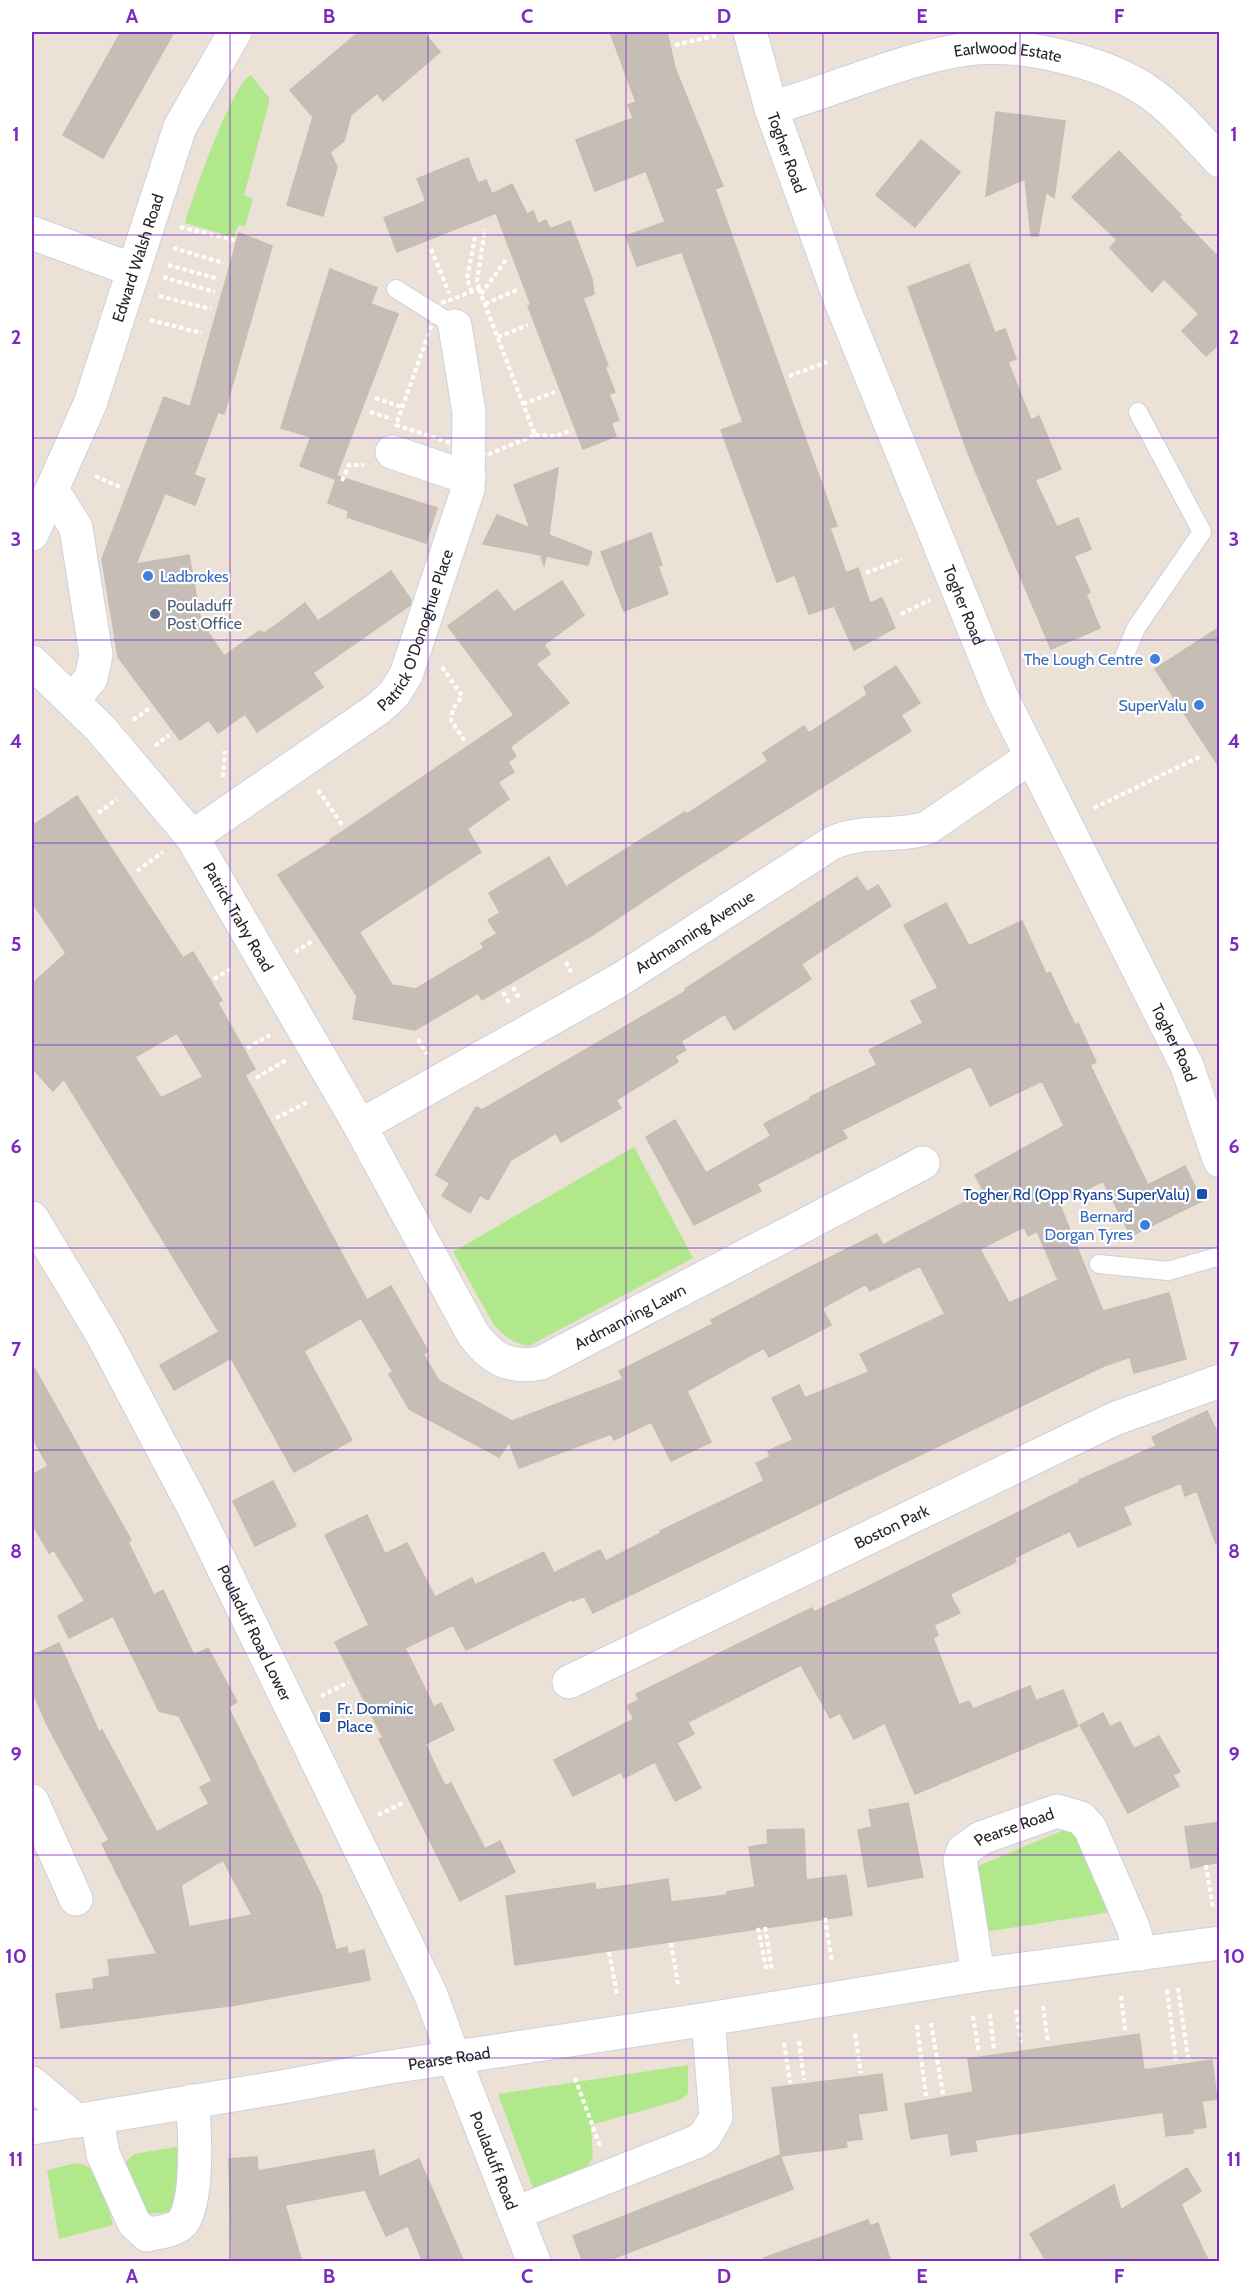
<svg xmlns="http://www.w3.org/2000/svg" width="1251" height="2293" font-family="Cabin,sans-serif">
  <rect width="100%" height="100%" fill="#ebe1d6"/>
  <g fill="#b1e88b">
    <path d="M251 75 269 98V103L244 195 253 199 245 226 238 225 234 237 185 223C192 199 232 83 251 75Z"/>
    <path d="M634 1147 693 1258 529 1346C514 1344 504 1336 494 1325L453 1252Z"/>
    <polygon points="1064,1830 1071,1831 1077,1837 1112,1912 985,1932 975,1875 978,1866"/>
    <polygon points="688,2065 688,2094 680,2100 591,2125 593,2157 585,2171 534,2191 498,2094"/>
    <polygon points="176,2147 181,2152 177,2207 169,2212 145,2214 124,2164 134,2154"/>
    <path d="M77 2163C106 2168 107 2202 113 2225L59 2239 47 2170Z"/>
  </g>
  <g fill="#c6beb6" stroke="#c6bdb0" stroke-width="1.5" fill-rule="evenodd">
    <polygon points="121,32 174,32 103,158 63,135"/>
    <polygon points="359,32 423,32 440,52 383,101 377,93 351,115 344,141 330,152 337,167 323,216 287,205 313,117 290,90"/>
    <polygon points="610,32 667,32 675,68 723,186 715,189 837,526 830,528 846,573 858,568 870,603 882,598 895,628 854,650 834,606 809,614 795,575 777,582 721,430 743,422 682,252 637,266 626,236 665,222 646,171 595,191 576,140 633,118 628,105 636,102"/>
    <polygon points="996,112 1065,121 1054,198 1046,192 1038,236 1031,236 1025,179 986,196"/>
    <polygon points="921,140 960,172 915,227 876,195"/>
    <polygon points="1119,151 1181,215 1179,217 1220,259 1220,343 1206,356 1182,331 1199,314 1164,279 1152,292 1110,248 1117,240 1072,197"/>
    <polygon points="468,158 478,183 486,180 492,194 512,184 527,214 533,211 538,224 546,220 550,229 570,221 592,279 594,294 583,298 608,366 605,367 615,392 609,394 619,420 611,423 616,436 583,449 528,306 531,305 496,213 397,252 384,218 426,201 417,179"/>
    <polygon points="239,233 272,246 224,414 218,412 194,475 205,479 195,505 165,493 136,564 189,555 201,622 224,656 259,631 264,633 276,625 305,603 318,621 391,571 411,600 410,605 313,673 323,687 257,732 245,714 218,733 209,720 180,740 118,657 102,559 164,397 190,407"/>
    <polygon points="969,264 995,333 1005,329 1016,359 1008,362 1031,420 1039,416 1061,469 1035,480 1057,527 1078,518 1091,549 1074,556 1090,592 1086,594 1100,628 1051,649 969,456 908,287"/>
    <polygon points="330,269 377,288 371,304 398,314 335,479 300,466 311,437 281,428"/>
    <polygon points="558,468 549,535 592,552 588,565 546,556 544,566 541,555 483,544 497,515 530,528 514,485"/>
    <polygon points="337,476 437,508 426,543 347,517 349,511 328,503"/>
    <polygon points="651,533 662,565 658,566 668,594 624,611 601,552"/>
    <polygon points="562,581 584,615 544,645 550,654 536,664 569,703 510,747 516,756 508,762 514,772 498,782 509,799 467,829 481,852 359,932 392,985 416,989 484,948 481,943 497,934 488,920 500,913 489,893 549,857 566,887 685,812 687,814 768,761 763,753 804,726 809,733 867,695 864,687 896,666 920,703 901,715 911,731 687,872 594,934 482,1000 478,993 415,1030 353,1019 357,996 278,875 331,842 330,840 514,715 448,626 497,590 514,612"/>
    <polygon points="1220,627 1220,768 1155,669"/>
    <path d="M77 796 183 958 193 952 222 1000 218 1003 255 1069 245 1075 367 1300 391 1286 428 1351 423 1354 439 1381 512 1421 623 1379 619 1371 713 1324 711 1320 803 1271 877 1234 883 1245 984 1192 975 1175 1064 1126 1042 1081 990 1106 971 1066 842 1130 847 1138 757 1184 761 1191 694 1225 646 1137 675 1120 706 1173 771 1136 764 1124 811 1099 810 1097 877 1065 869 1050 923 1023 911 1001 938 988 904 925 946 903 969 946 1022 921 1046 974 1050 972 1075 1025 1078 1023 1096 1062 1090 1065 1148 1185 1185 1166 1202 1201 1131 1236 1103 1181 1059 1203 1103 1311 1169 1293 1186 1359 1134 1373 1130 1357 1104 1366 593 1613 584 1596 573 1601 572 1599 466 1650 453 1625 405 1648 434 1707 441 1703 454 1730 425 1744 445 1786 451 1783 485 1849 500 1841 515 1872 460 1901 379 1739 383 1738 335 1642 369 1625 325 1535 367 1515 385 1554 407 1543 435 1597 472 1578 475 1585 544 1552 554 1573 600 1550 606 1561 661 1533 660 1531 764 1481 756 1463 770 1457 768 1451 793 1440 772 1398 799 1385 805 1398 869 1372 860 1354 945 1314 920 1266 870 1291 866 1284 822 1308 831 1325 769 1357 764 1348 687 1391 711 1442 671 1461 651 1422 614 1440 611 1434 519 1468 509 1442 499 1457 409 1409 389 1374 393 1372 361 1318 304 1351 352 1440 294 1472 231 1358 174 1390 160 1365 219 1332 64 1079 53 1091 32 1068V984L66 953 32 902V826ZM177 1033 203 1077 161 1098 135 1057ZM1024 1227 1028 1236 1037 1231 1058 1280 1009 1303 980 1249Z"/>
    <polygon points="857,877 867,892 878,885 891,906 801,964 811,979 734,1030 725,1014 681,1041 686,1050 675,1056 678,1062 616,1100 621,1108 561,1142 556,1133 511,1160 488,1200 480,1195 470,1213 442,1196 450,1183 436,1175 476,1107 482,1110 686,991 685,989"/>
    <path d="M32 1364 131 1540 128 1542 154 1595 163 1590 194 1655 208 1648 237 1702 228 1707 321 1895 336 1950 347 1947 348 1954 364 1950 370 1980 236 2005 61 2028 56 1994 94 1989 93 1979 110 1976 108 1960 157 1954 102 1844 109 1840 47 1725 32 1690V1656L59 1643 99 1732 102 1730 157 1832 209 1804 200 1787 212 1781 179 1716 159 1711 113 1616 69 1638 58 1616 85 1601 54 1550 49 1553 32 1523V1475L48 1466 32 1437ZM223 1860 252 1915 189 1927 181 1885Z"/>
    <polygon points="1207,1411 1220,1438 1220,1543 1216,1544 1197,1491 1185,1496 1181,1483 1123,1507 1131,1524 1078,1547 1070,1531 1014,1558 1016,1562 950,1594 960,1613 934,1625 938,1635 933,1638 959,1705 969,1701 973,1709 1030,1686 1036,1701 1063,1690 1078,1726 915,1794 885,1723 854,1739 840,1713 830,1718 801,1665 688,1722 694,1734 677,1743 701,1788 675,1801 655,1762 624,1778 621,1772 573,1796 554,1760 634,1719 627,1706 639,1700 636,1694 812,1608 814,1612 863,1589 1080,1482 1079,1480 1156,1446 1152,1437"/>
    <polygon points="273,1481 296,1526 255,1546 233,1501"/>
    <polygon points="1103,1713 1110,1727 1120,1722 1134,1749 1159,1736 1180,1772 1173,1775 1179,1786 1128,1813 1080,1725"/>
    <polygon points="908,1803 923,1877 868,1887 858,1830 872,1827 869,1810"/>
    <polygon points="1220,1822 1220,1862 1191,1868 1185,1827"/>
    <polygon points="804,1829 806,1880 846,1875 852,1915 515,1965 506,1896 595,1883 596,1890 668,1879 671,1902 727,1895 727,1892 755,1887 749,1847 768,1844 767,1830"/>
    <polygon points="1139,2034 1144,2070 1212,2060 1217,2099 1202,2101 1206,2127 1193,2129 1193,2133 1166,2136 1163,2112 975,2140 977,2151 951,2155 948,2133 911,2139 905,2104 973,2092 968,2059"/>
    <polygon points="882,2074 887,2110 858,2114 862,2139 846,2141 847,2147 781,2156 772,2088"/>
    <polygon points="374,2150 379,2177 419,2159 464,2262 423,2262 408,2226 386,2236 365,2190 285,2205 302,2262 232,2262 229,2159 257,2157 258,2171"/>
    <polygon points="780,2155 793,2189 604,2262 583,2262 573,2236"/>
    <polygon points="1187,2168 1201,2191 1181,2204 1209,2262 1047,2262 1030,2234 1114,2185 1121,2210"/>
    <polygon points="868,2220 870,2226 878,2223 891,2262 764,2262 764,2258"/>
  </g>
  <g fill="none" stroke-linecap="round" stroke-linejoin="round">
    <g stroke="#cbd1e2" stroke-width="20">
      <g id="lane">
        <polyline points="396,289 455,326"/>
        <polyline points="1124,657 1136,628 1202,532 1138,412"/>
        <polyline points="1099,1264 1168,1271 1220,1256"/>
      </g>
    </g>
    <g stroke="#cbd1e2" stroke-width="35">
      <g id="street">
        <path id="s1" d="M771 108C836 90 900 59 967 49 1018 41 1105 62 1147 91 1174 109 1197 137 1220 161"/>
        <polyline points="32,233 133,270"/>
        <polyline points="392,452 469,478"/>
        <polyline points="53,491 76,528 96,655 91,678 73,700"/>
        <path id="s2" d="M32 534 90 404 180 127 235 32"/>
        <path id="s3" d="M32 662 101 729 192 837 360 1126 473 1334C491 1359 509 1369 541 1363L923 1163"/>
        <path id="s4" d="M192 837 379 708 394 694 406 675 468 489 469 412 455 326"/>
        <path id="s5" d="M360 1126 618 981 832 843C862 829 895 838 927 828L1031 757"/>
        <path id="s6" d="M569 1682 1114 1419 1220 1381"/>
        <polyline points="32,1801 76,1899"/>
        <path id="s7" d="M978 1975 960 1860 963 1851 981 1838 1057 1811 1081 1818 1090 1828 1133 1927 1141 1954"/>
        <path id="s8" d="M454 2058 534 2262"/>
        <polyline points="32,2083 77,2121"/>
        <path d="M97 2118 103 2154 134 2223 147 2235C157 2232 175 2231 182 2223 199 2202 195 2127 192 2101"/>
        <polyline points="516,2213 696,2142 705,2136 716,2117 708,2019"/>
      </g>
    </g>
    <g stroke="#cbd1e2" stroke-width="35">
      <g id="secondary">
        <path id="s9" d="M750 32 771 108 841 302 1002 698 1187 1066 1220 1161"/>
        <path id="s10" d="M32 1218 102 1334 195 1510 402 1935 431 1995 454 2058"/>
        <path id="s11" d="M32 2128 282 2087 384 2068 708 2019 978 1975 1220 1943"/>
      </g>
    </g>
    <g stroke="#fff" stroke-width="4" stroke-dasharray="4.5 3" stroke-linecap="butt">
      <polyline points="675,45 718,35"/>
      <polyline points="180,227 234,240"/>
      <polyline points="173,248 224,263"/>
      <polyline points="431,249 449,293"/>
      <polyline points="168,265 219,279"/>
      <polyline points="163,277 215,292"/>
      <polygon points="479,289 535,435 487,455 396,425 439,304"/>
      <polyline points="479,289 477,281 485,229"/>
      <polyline points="472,292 467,279 475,237"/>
      <polyline points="481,294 506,260"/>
      <polyline points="159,296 211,309"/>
      <polyline points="485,304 517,290"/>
      <polyline points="150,320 202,333"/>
      <polyline points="498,337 528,325"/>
      <polyline points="789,376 827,362"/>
      <polyline points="375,398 402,407"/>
      <polyline points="523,404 555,392"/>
      <polyline points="370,412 392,419"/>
      <polyline points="535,435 556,436 572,430"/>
      <polyline points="95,476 120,487"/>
      <polyline points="342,481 349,465 364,465"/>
      <polyline points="866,573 902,559"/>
      <polyline points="901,614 930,600"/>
      <polyline points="442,667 462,696 453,709 451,720 466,743"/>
      <polyline points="133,720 150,708"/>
      <polyline points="155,746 169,735"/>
      <polyline points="223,777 225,751"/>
      <polyline points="318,790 343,826"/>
      <polyline points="1094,808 1201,756"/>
      <polyline points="98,813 117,799"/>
      <polyline points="137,871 163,852"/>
      <polyline points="295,952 314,940"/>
      <polyline points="566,962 571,972"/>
      <polyline points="214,979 232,968"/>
      <polyline points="513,987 520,1000"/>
      <polyline points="503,992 510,1005"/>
      <polyline points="418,1039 427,1054"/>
      <polyline points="247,1048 270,1035"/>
      <polyline points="256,1078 286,1060"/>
      <polyline points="276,1118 308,1102"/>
      <polyline points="321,1696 349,1682"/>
      <polyline points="378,1815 405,1802"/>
      <polyline points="1206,1865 1213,1908"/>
      <polyline points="825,1918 832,1963"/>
      <polyline points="765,1927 772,1971"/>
      <polyline points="758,1928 767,1972"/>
      <polyline points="671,1943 678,1985"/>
      <polyline points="609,1952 617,1994"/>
      <polyline points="1178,1988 1188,2058"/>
      <polyline points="1167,1990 1176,2060"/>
      <polyline points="1121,1996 1125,2030"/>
      <polyline points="1043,2006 1048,2042"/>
      <polyline points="1016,2010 1021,2043"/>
      <polyline points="990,2014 994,2051"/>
      <polyline points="973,2016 979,2053"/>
      <polyline points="931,2023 943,2094"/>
      <polyline points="917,2025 926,2096"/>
      <polyline points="855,2034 861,2073"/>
      <polyline points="799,2041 804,2080"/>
      <polyline points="784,2043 790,2083"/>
      <polyline points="575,2078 600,2146"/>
    </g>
    <use href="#lane" stroke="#fff" stroke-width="18"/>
    <use href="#street" stroke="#fff" stroke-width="33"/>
    <use href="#secondary" stroke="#fff" stroke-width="33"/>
  </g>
  <path fill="none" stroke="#7b2cbf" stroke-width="1.5" stroke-opacity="0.55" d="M230 32V2262M428 32V2262M626 32V2262M823 32V2262M1020 32V2262M32 235H1220M32 438H1220M32 640H1220M32 843H1220M32 1045H1220M32 1248H1220M32 1450H1220M32 1653H1220M32 1855H1220M32 2058H1220"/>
  <g fill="#3f7fe0" stroke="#fff" stroke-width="2">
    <circle cx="148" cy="576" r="6"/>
    <circle cx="1155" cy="659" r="6"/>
    <circle cx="1199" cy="705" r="6"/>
    <circle cx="1145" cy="1225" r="6"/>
  </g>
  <circle fill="#5c6f8a" stroke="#fff" stroke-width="2" cx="155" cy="614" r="6"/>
  <g fill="#1a4fb4" stroke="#fff" stroke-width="2">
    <rect x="1196" y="1188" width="12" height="12" rx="3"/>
    <rect x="319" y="1711" width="12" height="12" rx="3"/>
  </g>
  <g text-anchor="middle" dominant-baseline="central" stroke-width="4.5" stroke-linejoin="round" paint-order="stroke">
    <g font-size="16" fill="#262626" stroke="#fff">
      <text stroke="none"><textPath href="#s1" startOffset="246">Earlwood Estate</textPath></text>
      <text stroke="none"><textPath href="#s9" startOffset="126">Togher Road</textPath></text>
      <text stroke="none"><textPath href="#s2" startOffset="296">Edward Walsh Road</textPath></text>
      <text stroke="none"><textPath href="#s9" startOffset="612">Togher Road</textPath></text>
      <text stroke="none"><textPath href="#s4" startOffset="315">Patrick O'Donoghue Place</textPath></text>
      <text stroke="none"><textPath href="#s3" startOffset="330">Patrick Trahy Road</textPath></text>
      <text stroke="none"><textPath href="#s5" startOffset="387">Ardmanning Avenue</textPath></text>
      <text stroke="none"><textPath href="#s9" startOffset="1098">Togher Road</textPath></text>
      <text stroke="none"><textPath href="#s3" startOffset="988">Ardmanning Lawn</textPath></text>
      <text stroke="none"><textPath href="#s6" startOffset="358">Boston Park</textPath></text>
      <text stroke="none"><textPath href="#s10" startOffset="471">Pouladuff Road Lower</textPath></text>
      <text stroke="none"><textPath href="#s7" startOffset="183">Pearse Road</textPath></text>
      <text stroke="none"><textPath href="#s11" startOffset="423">Pearse Road</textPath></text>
      <text stroke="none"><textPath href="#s8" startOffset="110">Pouladuff Road</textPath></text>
    </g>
    <g font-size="16" fill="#366cbe" stroke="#fff" text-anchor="end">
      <text x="160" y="576" text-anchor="start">Ladbrokes</text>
      <text x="1143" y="659">The Lough Centre</text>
      <text x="1187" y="705">SuperValu</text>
      <text x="1133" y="1216">Bernard<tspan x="1133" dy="18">Dorgan Tyres</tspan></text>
    </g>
    <g font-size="16" fill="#4e5e75" stroke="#fff" text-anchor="start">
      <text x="167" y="605">Pouladuff<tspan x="167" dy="18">Post Office</tspan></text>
    </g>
    <g font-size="16" fill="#164399" stroke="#fff" text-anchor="end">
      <text x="1190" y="1194">Togher Rd (Opp Ryans SuperValu)</text>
      <text x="337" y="1708" text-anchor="start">Fr. Dominic<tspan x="337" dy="18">Place</tspan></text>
    </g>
  </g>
  <rect width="1251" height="2293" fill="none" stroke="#ffffff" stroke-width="66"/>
  <rect x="33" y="33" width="1185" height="2227" fill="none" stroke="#7b2cbf" stroke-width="2"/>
  <g font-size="20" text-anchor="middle" font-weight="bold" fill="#7b2cbf">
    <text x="132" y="23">A</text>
    <text x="329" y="23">B</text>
    <text x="527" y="23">C</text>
    <text x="724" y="23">D</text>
    <text x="922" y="23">E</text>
    <text x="1119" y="23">F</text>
    <text x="16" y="141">1</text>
    <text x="1234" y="141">1</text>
    <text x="16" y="344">2</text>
    <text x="1234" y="344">2</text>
    <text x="16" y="546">3</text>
    <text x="1234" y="546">3</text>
    <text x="16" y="748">4</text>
    <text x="1234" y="748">4</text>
    <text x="16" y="951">5</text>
    <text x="1234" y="951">5</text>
    <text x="16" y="1153">6</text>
    <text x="1234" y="1153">6</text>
    <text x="16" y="1356">7</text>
    <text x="1234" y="1356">7</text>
    <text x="16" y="1558">8</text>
    <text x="1234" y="1558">8</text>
    <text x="16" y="1761">9</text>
    <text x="1234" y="1761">9</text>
    <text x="16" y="1963">10</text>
    <text x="1234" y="1963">10</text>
    <text x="16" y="2166">11</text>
    <text x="1234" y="2166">11</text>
    <text x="132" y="2283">A</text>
    <text x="329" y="2283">B</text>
    <text x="527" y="2283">C</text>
    <text x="724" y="2283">D</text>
    <text x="922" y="2283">E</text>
    <text x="1119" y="2283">F</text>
  </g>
</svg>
